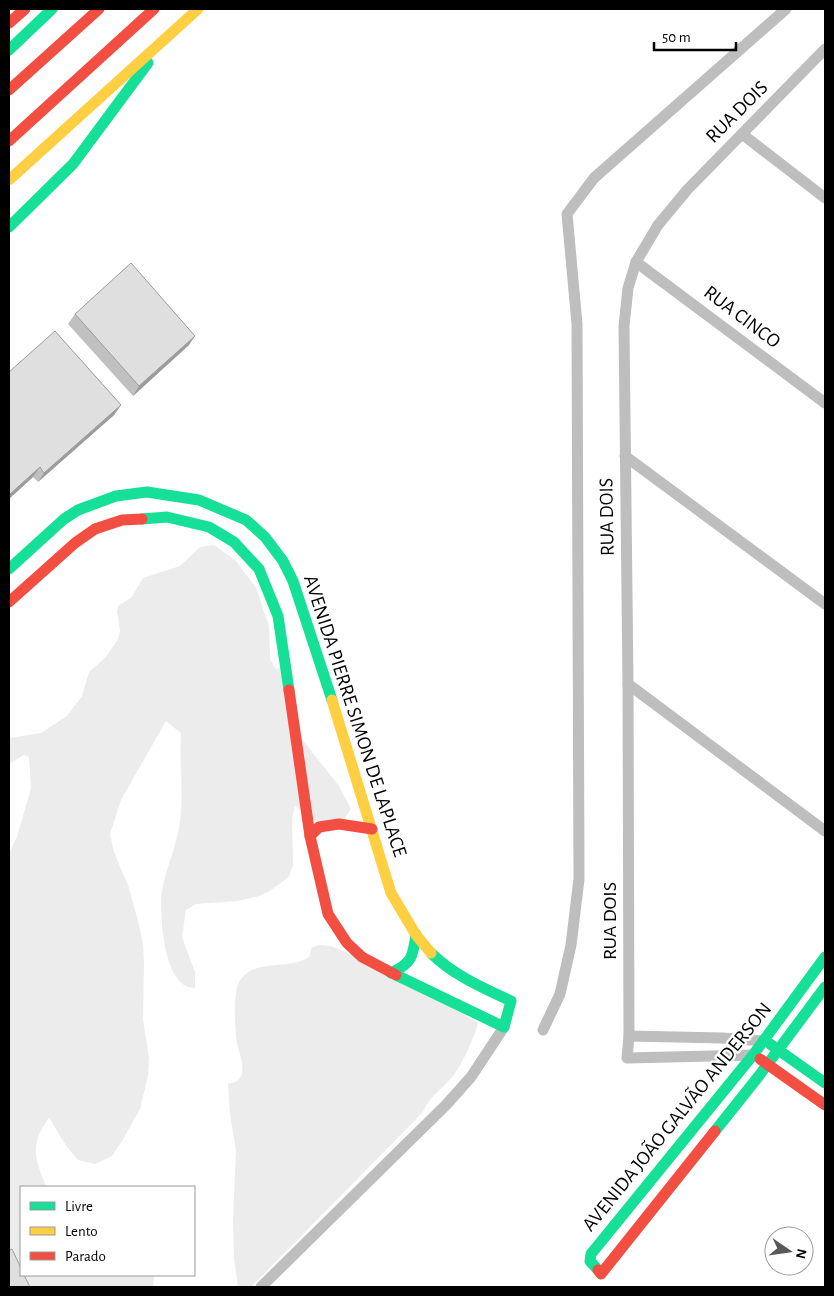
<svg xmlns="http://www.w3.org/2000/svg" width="834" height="1296" font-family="'Alegreya Sans',sans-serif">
  <rect width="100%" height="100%" fill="#fff"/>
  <g fill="#ececec">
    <path d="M214 545 236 561 256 588 269 626 270 659 275 667 284 672 302 739 339 786 351 809 345 818C317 825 317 824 295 806L292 818 293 865 289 877 268 892 259 896 238 901 196 904 186 910 182 937 195 972V988C163 989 159 913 162 891 166 868 177 845 180 821 184 792 179 763 181 733L166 721 121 800 110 834 114 852 129 888 139 925 143 944 144 965 143 1020 149 1057 148 1076 140 1109 122 1141 112 1156 95 1164 78 1160 67 1147 49 1118C29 1146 35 1157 46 1187H21V1275H154L153 1287H16L9 1267V853L17 837 31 788 29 757 24 755 9 764V738L41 733 67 716 82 696 89 672 106 657 118 639 120 631 117 612 118 606 131 598 143 578 180 566 200 547Z"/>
    <path d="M320 945 331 946 387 969 478 1023C475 1036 462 1065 453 1076 443 1089 429 1096 423 1112L251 1287H238L234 1259 233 1221 236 1150 230 1115 228 1083C234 1084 240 1080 242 1074 244 1064 239 1052 237 1043 235 1029 233 999 238 985 248 957 289 971 309 957L312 947Z"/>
  </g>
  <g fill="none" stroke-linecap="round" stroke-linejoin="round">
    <g stroke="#bebebe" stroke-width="11">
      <polyline points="742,134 825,198"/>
      <polyline points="636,262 825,403"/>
      <polyline points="625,456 825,604"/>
      <polyline points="628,684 825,831"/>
      <polyline points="543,1030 560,994 571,945 579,879 577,324 567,214 594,178 786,9"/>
      <polyline points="629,1036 722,1038 764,1041"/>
      <polyline points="753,1055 627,1058 629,1036 628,684 624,326 628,288 636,262 658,225 687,190 825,49"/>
      <polyline points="261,1287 446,1105 471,1077 504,1027"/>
    </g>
    <g stroke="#16e098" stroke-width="11">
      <polyline points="9,50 52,9"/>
      <polyline points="9,227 73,164 148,63"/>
      <polyline points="142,519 167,517 209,527 234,542 259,569 278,616 289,690"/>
      <polyline points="9,569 64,519 78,510 116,496 147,492 199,500 246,520 265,537 283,561 293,581 332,700"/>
      <path d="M391 973C412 963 413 957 416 934"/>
      <path d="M396 975 504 1027 511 1001C483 988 453 975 431 953"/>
      <polyline points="770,1044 825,1083"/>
      <polyline points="715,1131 758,1077 825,987"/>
      <polyline points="598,1270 590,1261 591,1254 753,1055 825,957"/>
    </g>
    <g stroke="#ffcf43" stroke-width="11">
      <polyline points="9,180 198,9"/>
      <polyline points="332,700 391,893 416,935 431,953"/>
    </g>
    <g stroke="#f24e42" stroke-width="11">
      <polyline points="9,23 25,9"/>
      <polyline points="9,90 99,9"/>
      <polyline points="9,141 154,9"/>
      <polyline points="9,602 75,543 95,529 122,520 142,519"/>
      <polyline points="289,690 310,836 328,914 347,943 362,957 396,975"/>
      <polyline points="310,836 319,827 339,824 372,829"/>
      <polyline points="760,1059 825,1105"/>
      <polyline points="598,1270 601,1274 715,1131"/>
    </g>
  </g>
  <g fill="#c0c0c0">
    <polygon points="75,314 189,345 133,396 68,324"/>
    <polygon points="9,372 121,405 114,415 38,482 33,477 9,499"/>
  </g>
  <g fill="#9c9c9c">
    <polygon points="195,336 189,345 133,396 139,386"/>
    <polygon points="121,405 114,415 38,482 44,473"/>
    <polygon points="40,467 33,477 9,499 9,495"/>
  </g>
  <g fill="#dfdfdf" stroke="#9c9c9c">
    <polygon points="131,263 195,336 139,386 75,314"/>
    <polygon points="55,331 121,405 44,473 40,467 9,495 9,372"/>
    <polygon points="12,1249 21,1268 21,1275 24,1275 30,1287 9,1287 9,1251"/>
  </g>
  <g text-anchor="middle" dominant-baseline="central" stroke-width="4.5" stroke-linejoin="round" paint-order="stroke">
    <g font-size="20" fill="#000" stroke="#fff">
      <text transform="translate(737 112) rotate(-45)">RUA DOIS</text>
      <text transform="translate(742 317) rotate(37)">RUA CINCO</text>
      <text transform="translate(607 517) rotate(-91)">RUA DOIS</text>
      <text transform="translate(355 716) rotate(72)">AVENIDA PIERRE SIMON DE LAPLACE</text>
      <text transform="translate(610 921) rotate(-90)">RUA DOIS</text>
      <text transform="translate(677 1117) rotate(-51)">AVENIDA JOÃO GALVÃO ANDERSON</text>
    </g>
  </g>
  <rect width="834" height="1296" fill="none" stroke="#000000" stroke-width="20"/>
  <rect x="20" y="1186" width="175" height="90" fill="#ffffff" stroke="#999999"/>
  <rect x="30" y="1202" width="25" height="8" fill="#16e098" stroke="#999999"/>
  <text x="65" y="1211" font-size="15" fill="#000000">Livre</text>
  <rect x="30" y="1227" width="25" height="8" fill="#ffcf43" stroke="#999999"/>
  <text x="65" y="1236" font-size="15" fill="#000000">Lento</text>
  <rect x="30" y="1252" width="25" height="8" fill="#f24e42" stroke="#999999"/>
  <text x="65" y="1261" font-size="15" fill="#000000">Parado</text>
  <g transform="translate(789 1251) rotate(103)"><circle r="24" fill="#ffffff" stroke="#999999"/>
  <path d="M0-4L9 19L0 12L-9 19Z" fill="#595959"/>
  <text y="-8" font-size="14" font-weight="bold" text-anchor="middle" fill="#000000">N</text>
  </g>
  <path d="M654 42v8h82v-8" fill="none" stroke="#000000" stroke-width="2.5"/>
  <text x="662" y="42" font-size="15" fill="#000000" stroke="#ffffff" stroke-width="4" paint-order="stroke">50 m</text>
</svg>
